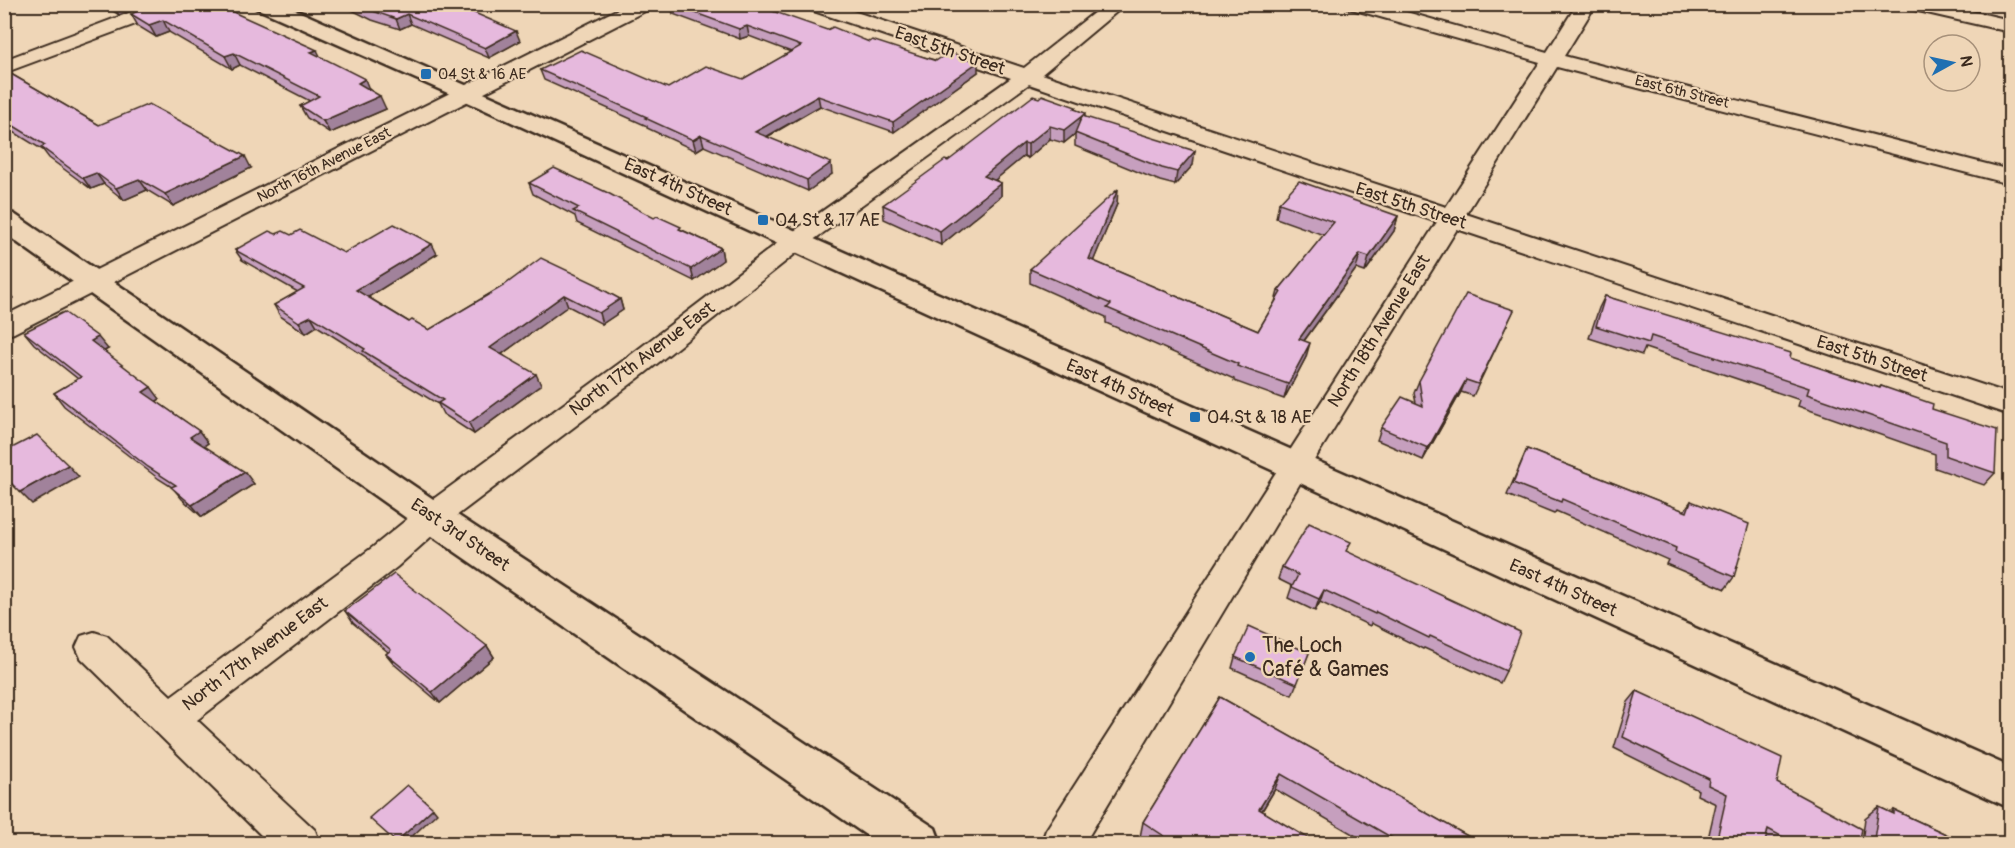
<svg xmlns="http://www.w3.org/2000/svg" width="2015" height="848" font-family="Pangolin,sans-serif">
  <rect width="100%" height="100%" fill="#efd6b7"/>
  <filter id="ink" filterUnits="userSpaceOnUse"><feTurbulence type="fractalNoise" baseFrequency=".0167" numOctaves="2"/><feDisplacementMap in="SourceGraphic" scale="12" xChannelSelector="R" yChannelSelector="G"/><feConvolveMatrix kernelMatrix="1 2 1 2 8 2 1 2 1" color-interpolation-filters="sRGB"/></filter>
  <g filter="url(#ink)">
    <g fill="none" stroke-linecap="round" stroke-linejoin="round">
      <g stroke="#3b2a1e" stroke-width="4">
        <g id="minor">
          <polygon points="153,4 181,4 179,8 4,73 4,60"/>
          <polygon points="628,4 653,4 651,8 14,333 4,336 4,316"/>
          <polygon points="803,4 832,4 1024,68 1105,4 1126,4 1042,74 1446,207 1540,62 1348,8 1346,4 1378,4 1547,52 1577,4 1596,4 1564,56 2010,170 2010,184 1557,67 1466,214 2010,394 2010,415 1457,229 1305,475 1084,844 1041,844 1046,830 1437,222 1029,84 805,246 644,374 443,526 397,567 197,720 315,830 320,844 270,844 81,658 76,647 81,636 94,632 107,636 171,696 373,547 421,508 624,360 787,236 1011,78 805,8"/>
          <polygon points="1903,4 1940,4 2010,20 2010,32 1905,8"/>
        </g>
      </g>
      <g stroke="#3b2a1e" stroke-width="5">
        <polygon id="tertiary" points="4,212 14,214 445,507 935,828 941,844 879,844 419,527 4,233"/>
      </g>
      <g stroke="#3b2a1e" stroke-width="5">
        <polygon id="secondary" points="253,4 282,4 2010,767 2010,808 459,98 256,8"/>
      </g>
      <use href="#minor" fill="#efd6b7" fill-rule="evenodd"/>
      <use href="#tertiary" fill="#efd6b7" fill-rule="evenodd"/>
      <use href="#secondary" fill="#efd6b7" fill-rule="evenodd"/>
    </g>
    <g fill="#c69fbe" stroke="#3b2a1e" stroke-width="1.5">
      <polygon points="102,4 145,4 119,15"/>
      <polygon points="340,4 454,4 520,41 489,58 411,24 400,29 372,20"/>
      <polygon points="670,4 827,30 978,72 894,132 820,106 767,137 832,174 808,191 704,146 696,151 647,128 647,126 544,80 540,70 668,88 743,79 791,52 749,36 740,39 673,14"/>
      <polygon points="231,5 235,13 320,57 370,90 386,109 330,133 307,118 300,106 310,101 240,65 232,69 169,32 156,37 138,26 131,14"/>
      <polygon points="4,70 99,125 251,168 173,206 147,190 124,200 104,184 91,189 49,158 43,150 4,126"/>
      <polygon points="1076,110 1085,113 1085,117 1193,165 1175,185 1160,181 1075,146 1075,134 1064,143 1050,139 1028,158 1024,156 995,180 1001,183 1001,196 941,245 884,219 883,205 948,161"/>
      <polygon points="529,183 654,218 682,230 721,248 723,260 694,281 577,223 575,216 533,194"/>
      <polygon points="1279,203 1398,216 1394,231 1365,272 1356,269 1304,341 1306,357 1284,399 1234,381 1234,379 1106,323 1106,317 1030,283 1030,269 1117,204 1093,261 1258,331 1275,302 1278,291 1324,235 1276,218"/>
      <polygon points="276,234 291,235 344,253 437,254 368,297 409,322 429,330 503,286 601,289 620,299 623,310 602,324 568,306 502,354 541,385 474,434 443,414 438,404 369,362 366,357 317,326 306,333 280,316 274,305 298,292 242,260 235,250"/>
      <polygon points="1605,296 1879,388 1881,386 1932,409 1995,473 1984,485 1935,468 1935,454 1798,406 1800,400 1645,348 1642,355 1589,338 1599,308"/>
      <polygon points="1514,310 1473,396 1461,392 1423,460 1377,440 1381,428 1416,403 1414,393 1419,381"/>
      <polygon points="24,332 108,349 104,351 160,399 156,401 199,431 208,443 204,446 254,484 202,517 182,499 172,487 159,479 64,406 54,393 78,379 34,344"/>
      <polygon points="1527,449 1684,511 1691,501 1734,577 1725,589 1666,564 1668,560 1556,511 1554,514 1507,495"/>
      <polygon points="1347,552 1506,671 1500,683 1424,648 1423,649 1371,623 1370,626 1320,602 1315,611 1288,598 1292,586 1278,579 1282,567"/>
      <polygon points="345,611 487,646 494,657 440,703 395,665 386,654 388,652 353,623"/>
      <polygon points="1309,653 1292,695 1232,668 1235,657"/>
      <polygon points="1637,691 1777,783 1859,843 1707,843 1716,804 1697,795 1698,790 1614,748 1628,702"/>
      <polygon points="1220,697 1480,843 1368,843 1275,789 1262,811 1316,843 1150,843 1140,837 1143,822"/>
      <polygon points="1879,807 1891,813 1894,810 1965,843 1862,843 1865,818"/>
    </g>
    <g fill="#a1829b" stroke="#3b2a1e" stroke-width="1.5">
      <polygon points="118,4 145,4 119,15 113,6"/>
      <polygon points="231,5 238,17 224,8"/>
      <polygon points="407,14 411,24 400,29 396,19"/>
      <polygon points="163,20 169,32 156,37 149,25"/>
      <polygon points="747,26 749,36 740,39 739,29"/>
      <polygon points="516,31 520,41 489,58 485,48"/>
      <polygon points="317,50 323,62 311,52"/>
      <polygon points="234,53 240,65 232,69 225,56"/>
      <polygon points="978,62 978,72 894,132 893,122"/>
      <polygon points="365,79 370,92 358,83"/>
      <polygon points="380,96 386,109 330,133 323,121"/>
      <polygon points="818,96 820,106 757,142 755,132"/>
      <polygon points="1082,116 1081,129 1064,143 1064,130"/>
      <polygon points="1050,126 1050,139 1028,158 1028,144"/>
      <polygon points="701,135 704,146 696,151 693,140"/>
      <polygon points="1024,143 1024,156 984,189 984,176"/>
      <polygon points="1195,151 1193,165 1175,185 1177,172"/>
      <polygon points="245,156 251,168 173,206 165,194"/>
      <polygon points="831,163 832,174 808,191 807,180"/>
      <polygon points="96,173 104,184 91,189 83,178"/>
      <polygon points="139,179 147,190 124,200 116,188"/>
      <polygon points="1001,183 1001,196 941,245 940,231"/>
      <polygon points="1118,189 1117,204 1088,274 1089,259"/>
      <polygon points="1398,216 1394,231 1365,272 1369,257"/>
      <polygon points="432,244 437,254 362,301 356,290"/>
      <polygon points="721,248 723,260 694,281 691,269"/>
      <polygon points="1360,254 1356,269 1295,353 1299,339"/>
      <polygon points="4,288 13,298 4,302"/>
      <polygon points="564,295 568,306 495,359 490,348"/>
      <polygon points="620,299 623,310 602,324 599,313"/>
      <polygon points="311,316 317,326 306,333 299,322"/>
      <polygon points="98,337 108,349 101,353 91,341"/>
      <polygon points="1310,343 1306,357 1284,399 1288,384"/>
      <polygon points="536,374 541,385 474,434 469,423"/>
      <polygon points="1466,380 1461,392 1423,460 1428,448"/>
      <polygon points="151,387 160,399 152,404 143,392"/>
      <polygon points="199,431 208,443 199,449 190,437"/>
      <polygon points="68,465 79,477 32,504 20,492"/>
      <polygon points="245,472 254,484 202,517 192,505"/>
      <polygon points="1324,590 1320,602 1315,611 1319,599"/>
      <polygon points="487,646 494,657 440,703 432,692"/>
      <polygon points="1281,774 1275,789 1254,824 1259,809"/>
      <polygon points="433,808 437,813 405,843 398,843 396,842"/>
    </g>
    <g fill="#e6b9dd" stroke="#3b2a1e" stroke-width="1.5">
      <polygon points="154,4 230,4 231,5 224,8 317,50 311,52 365,79 358,83 380,96 323,121 300,106 319,96 234,53 225,56 163,20 149,25 131,14"/>
      <polygon points="357,4 454,4 516,31 485,48 407,14 396,19 367,9"/>
      <polygon points="671,4 752,4 827,30 833,27 869,42 872,40 936,61 949,52 978,62 893,122 818,96 755,132 831,163 807,180 701,135 693,140 645,118 647,117 540,70 581,50 668,88 706,66 743,79 801,46 747,26 739,29"/>
      <polygon points="4,70 99,125 149,104 245,156 165,194 139,179 116,188 96,173 83,178 41,147 45,145 4,120"/>
      <polygon points="1042,95 1076,107 1074,109 1085,113 1082,116 1195,151 1177,172 1162,168 1075,133 1082,116 1064,130 1050,126 1028,144 1024,143 984,176 1001,183 940,231 883,205 945,160 948,161 1033,96 1039,98"/>
      <polygon points="554,168 606,192 654,218 657,216 681,227 679,229 721,248 691,269 573,211 579,208 529,183"/>
      <polygon points="1299,181 1398,216 1369,257 1360,254 1299,339 1310,343 1288,384 1237,366 1238,364 1107,308 1111,304 1030,269 1118,189 1089,259 1258,331 1281,292 1278,291 1334,222 1279,203"/>
      <polygon points="394,224 432,244 356,290 409,322 412,320 429,330 503,286 541,258 600,286 598,287 620,299 599,313 564,295 490,348 536,374 469,423 438,403 443,400 363,351 365,349 311,316 299,322 274,305 304,288 235,250 269,231 276,234 283,231 291,235 300,230 344,253"/>
      <polygon points="1466,294 1514,310 1478,384 1466,380 1428,448 1381,428 1402,397 1423,406 1419,381"/>
      <polygon points="1605,296 1791,353 1790,358 1880,388 1881,386 1933,404 1932,409 1997,430 1995,473 1946,456 1946,442 1807,394 1809,388 1651,336 1649,343 1596,326"/>
      <polygon points="64,312 98,337 91,341 151,387 143,392 199,431 190,437 245,472 192,505 171,487 176,485 148,467 54,393 81,377 24,332"/>
      <polygon points="37,435 68,465 20,492 4,476 4,452"/>
      <polygon points="1527,449 1687,512 1691,501 1749,524 1734,577 1675,552 1676,548 1562,499 1561,502 1513,483"/>
      <polygon points="1309,523 1351,542 1346,551 1520,632 1506,671 1430,636 1429,638 1376,612 1375,614 1324,590 1319,599 1292,587 1298,575 1282,567"/>
      <polygon points="394,574 487,646 432,692 386,654 391,650 345,611"/>
      <polygon points="1249,626 1309,653 1297,684 1235,657"/>
      <polygon points="1637,691 1782,758 1777,783 1862,829 1859,843 1794,843 1768,829 1765,843 1716,843 1727,794 1708,785 1709,779 1623,737"/>
      <polygon points="1220,697 1480,843 1401,843 1281,774 1259,809 1316,843 1160,843 1164,836 1143,822"/>
      <polygon points="407,785 433,808 396,842 369,818"/>
      <polygon points="1879,807 1894,814 1894,810 1965,843 1884,843 1874,839"/>
    </g>
  </g>
  <g fill="#1f6fb2" stroke="#efd6b7" stroke-width="2">
    <rect x="420" y="68" width="12" height="12" rx="3"/>
    <rect x="757" y="214" width="12" height="12" rx="3"/>
    <rect x="1189" y="411" width="12" height="12" rx="3"/>
    <circle cx="1250" cy="657" r="6"/>
  </g>
  <g text-anchor="middle" dominant-baseline="central" stroke-width="4.5" stroke-linejoin="round" paint-order="stroke">
    <g font-size="15" fill="#3b2a1e" stroke="#efd6b7" text-anchor="start">
      <text x="438" y="74">04 St &amp; 16 AE</text>
    </g>
    <g font-size="15" fill="#3b2a1e" stroke="#efd6b7">
      <text transform="translate(1682 92) rotate(14)">East 6th Street</text>
      <text transform="translate(324 165) rotate(-27)">North 16th Avenue East</text>
    </g>
    <g font-size="18" fill="#3b2a1e" stroke="#efd6b7">
      <text transform="translate(950 51) rotate(19)">East 5th Street</text>
      <text transform="translate(678 187) rotate(24)">East 4th Street</text>
      <text transform="translate(1411 206) rotate(18)">East 5th Street</text>
      <text transform="translate(1379 331) rotate(-58)">North 18th Avenue East</text>
      <text transform="translate(642 359) rotate(-37)">North 17th Avenue East</text>
      <text transform="translate(1872 359) rotate(18)">East 5th Street</text>
      <text transform="translate(1120 388) rotate(24)">East 4th Street</text>
      <text transform="translate(460 535) rotate(34)">East 3rd Street</text>
      <text transform="translate(1563 588) rotate(24)">East 4th Street</text>
      <text transform="translate(255 654) rotate(-37)">North 17th Avenue East</text>
    </g>
    <g font-size="18" fill="#3b2a1e" stroke="#efd6b7" text-anchor="start">
      <text x="775" y="220">04 St &amp; 17 AE</text>
      <text x="1207" y="417">04 St &amp; 18 AE</text>
    </g>
    <g font-size="21" fill="#3b2a1e" stroke="#efd6b7" text-anchor="start">
      <text x="1262" y="645">The Loch<tspan x="1262" dy="24">Café &amp; Games</tspan></text>
    </g>
  </g>
  <rect width="2015" height="848" fill="none" stroke="#efd6b7" stroke-width="24"/>
  <rect x="12" y="12" width="1991" height="824" fill="none" stroke="#3b2a1e" stroke-width="2" filter="url(#ink)"/>
  <g transform="translate(1952 63) rotate(82)"><circle r="28" fill="#efd6b7" stroke="#a7917a" stroke-width="1.5"/>
  <path d="M0-4.5L10 22L0 15L-10 22Z" fill="#1f6fb2"/>
  <text y="-9" font-size="16" font-weight="bold" text-anchor="middle" fill="#3b2a1e">N</text>
  </g>
</svg>
